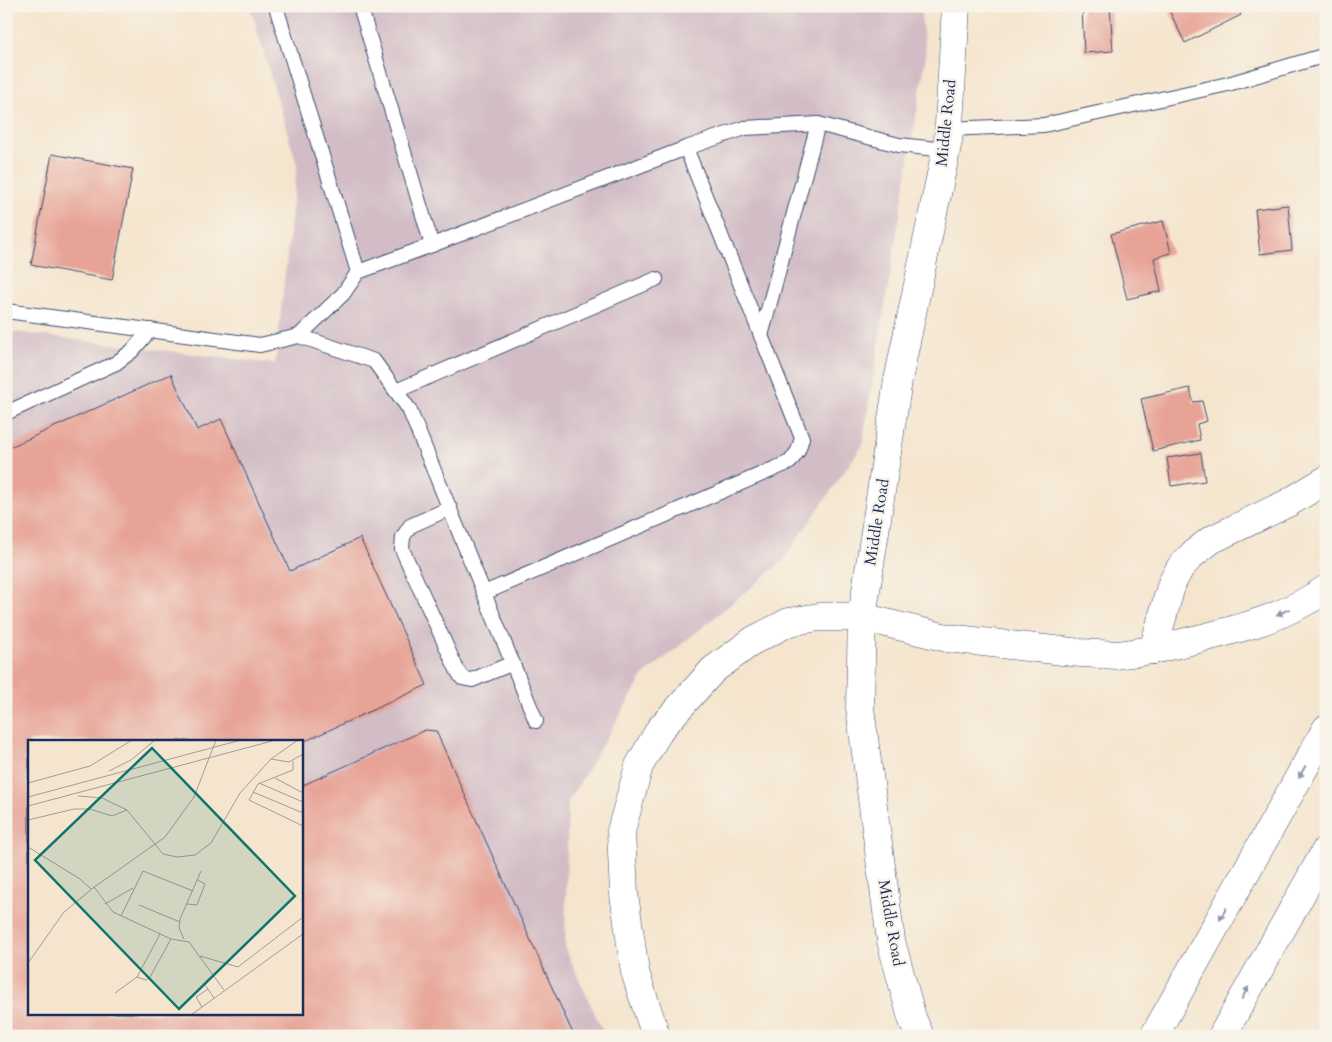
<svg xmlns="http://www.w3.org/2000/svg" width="1332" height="1042" font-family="Cardo,serif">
  <rect width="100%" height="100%" fill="#f7f3e8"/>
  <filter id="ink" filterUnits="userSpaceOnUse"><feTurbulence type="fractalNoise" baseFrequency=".02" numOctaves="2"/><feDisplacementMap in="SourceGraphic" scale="10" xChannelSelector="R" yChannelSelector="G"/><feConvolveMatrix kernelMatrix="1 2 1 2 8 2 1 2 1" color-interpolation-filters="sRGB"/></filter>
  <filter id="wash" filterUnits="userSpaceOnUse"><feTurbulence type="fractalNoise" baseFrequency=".0096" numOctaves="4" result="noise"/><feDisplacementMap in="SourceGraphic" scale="20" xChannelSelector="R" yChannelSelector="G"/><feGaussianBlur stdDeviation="1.12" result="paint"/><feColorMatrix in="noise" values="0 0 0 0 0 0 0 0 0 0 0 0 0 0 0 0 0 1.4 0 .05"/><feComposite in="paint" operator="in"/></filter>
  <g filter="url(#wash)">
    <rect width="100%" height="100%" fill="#f5e5ce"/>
    <path fill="#d2bdc6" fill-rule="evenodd" d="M250 6H920L926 56 862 446 781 563 644 675 568 802 565 948 605 1036H6V331L275 364 297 165ZM29 741H301V1013H29Z"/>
    <g id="blocks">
      <g fill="#e7a396">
        <polygon points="1082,6 1110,6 1113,51 1084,53"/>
        <polygon points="1167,6 1237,6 1241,15 1185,43"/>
        <polygon points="52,154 133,169 112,280 31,265"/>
        <polygon points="1288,205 1292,250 1260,254 1255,209"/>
        <polygon points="1163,221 1171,253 1154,258 1161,291 1127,299 1111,234"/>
        <polygon points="171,374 197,430 221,419 290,571 360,538 427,685 301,743 301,741 29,741 29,1013 301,1013 301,786 425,730 436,731 574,1036 6,1036 6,449"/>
        <polygon points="1190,388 1193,402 1202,401 1207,421 1197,424 1200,440 1153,451 1141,399"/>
        <polygon points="1201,453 1205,481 1171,486 1167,458"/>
      </g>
    </g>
  </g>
  <g filter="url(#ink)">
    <use href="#blocks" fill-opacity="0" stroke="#3c4a6f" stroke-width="1"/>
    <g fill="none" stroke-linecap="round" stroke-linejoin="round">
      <g stroke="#3c4a6f" stroke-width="16">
        <g id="service">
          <polyline points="277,6 277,10 358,272"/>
          <polyline points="360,6 432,245"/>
          <polyline points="948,129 1044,125 1228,84 1326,55"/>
          <polyline points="6,311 260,345 299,336 343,294 358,272 432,245 686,148 745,128 818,124 899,145 946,150"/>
          <polyline points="299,336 374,361 409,409 536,721"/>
          <polyline points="761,336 818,124"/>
          <polyline points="396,391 656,279"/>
          <polyline points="6,413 116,363 132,351 150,330"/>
          <polyline points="450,508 410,526 403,537 402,549 457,670 462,678 472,680 513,663"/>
          <polyline points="484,593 790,462 798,451 802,438 686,148"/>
        </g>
      </g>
      <g stroke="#3c4a6f" stroke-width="29">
        <polyline id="minor" points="1153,650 1172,583 1180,568 1193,554 1211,540 1288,503 1326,480"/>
      </g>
      <g stroke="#3c4a6f" stroke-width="29">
        <g id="secondary">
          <polyline points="656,1036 635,972 624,894 621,831 639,766 660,729 713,670 754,640 789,622 819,617 862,617 947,638 1081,653 1117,655 1153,650"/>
          <polyline points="920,1036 912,1018 891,941 860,708 862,617 898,380 948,141 956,6"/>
        </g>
      </g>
      <g stroke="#3c4a6f" stroke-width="29">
        <g id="motorway">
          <path d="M1153 650C1212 635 1275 625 1326 589"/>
          <polyline points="1154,1036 1326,729"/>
          <polyline points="1222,1036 1326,850"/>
        </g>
      </g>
      <use href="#service" stroke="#fff" stroke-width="14"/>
      <use href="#minor" stroke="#fff" stroke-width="28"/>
      <use href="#secondary" stroke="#fff" stroke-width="28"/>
      <use href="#motorway" stroke="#fff" stroke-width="28"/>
    </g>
    <defs><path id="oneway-solid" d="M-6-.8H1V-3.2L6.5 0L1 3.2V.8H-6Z" transform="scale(1.25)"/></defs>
    <g fill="#8d97ae">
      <use href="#oneway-solid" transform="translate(1283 612) rotate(156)"/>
      <use href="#oneway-solid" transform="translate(1302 772) rotate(119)"/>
      <use href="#oneway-solid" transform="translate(1223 914) rotate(119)"/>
      <use href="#oneway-solid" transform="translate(1245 993) rotate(-61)"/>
    </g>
  </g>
  <g text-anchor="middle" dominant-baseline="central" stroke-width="4.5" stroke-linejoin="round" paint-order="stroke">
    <g font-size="16" fill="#1b2f5e" stroke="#f7f3e8">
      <text transform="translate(946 123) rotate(-84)">Middle Road</text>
      <text transform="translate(877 522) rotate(-81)">Middle Road</text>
      <text transform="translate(891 923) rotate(80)">Middle Road</text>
    </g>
  </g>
  <g transform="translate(28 740)">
    <rect width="275" height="275" fill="#f5e5ce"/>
    <path fill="none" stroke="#9e9ca1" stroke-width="1" d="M243 19 261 22 275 14M243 19 270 0M265 21V30L230 44 221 60 275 86M81 31 103 20 127 0M247 38 275 53M0 43 62 26 104 0M231 43 275 62M225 52 275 73M50 56 74 58 99 70M0 57 213 0M0 66 248 0M99 70 135 114 149 117 167 115 183 103 212 53 243 19M0 80 46 69H62L84 76 99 70M0 107 52 139 63 149M66 147 85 172 143 199 161 202 196 250M77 164 105 148M159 164 169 165 177 144 170 140M111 165 152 182M93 176 115 131 165 151M156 199 151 188 152 179 173 131M172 216 210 227 275 177M0 223 36 172 65 148 137 97 166 57 188 0M109 237 118 240 122 237 143 199M180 249 176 244 186 236M87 253 109 237 132 194M174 267 168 257 180 249 186 258M163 275 275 194"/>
    <path fill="#0f766e" fill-opacity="0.15" stroke="#0f766e" stroke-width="2.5" d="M124 8 267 156 151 269 7 120Z"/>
    <rect width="275" height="275" fill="none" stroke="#1b2f5e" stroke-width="2.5"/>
  </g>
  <rect width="1332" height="1042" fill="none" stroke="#f7f3e8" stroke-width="25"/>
</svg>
